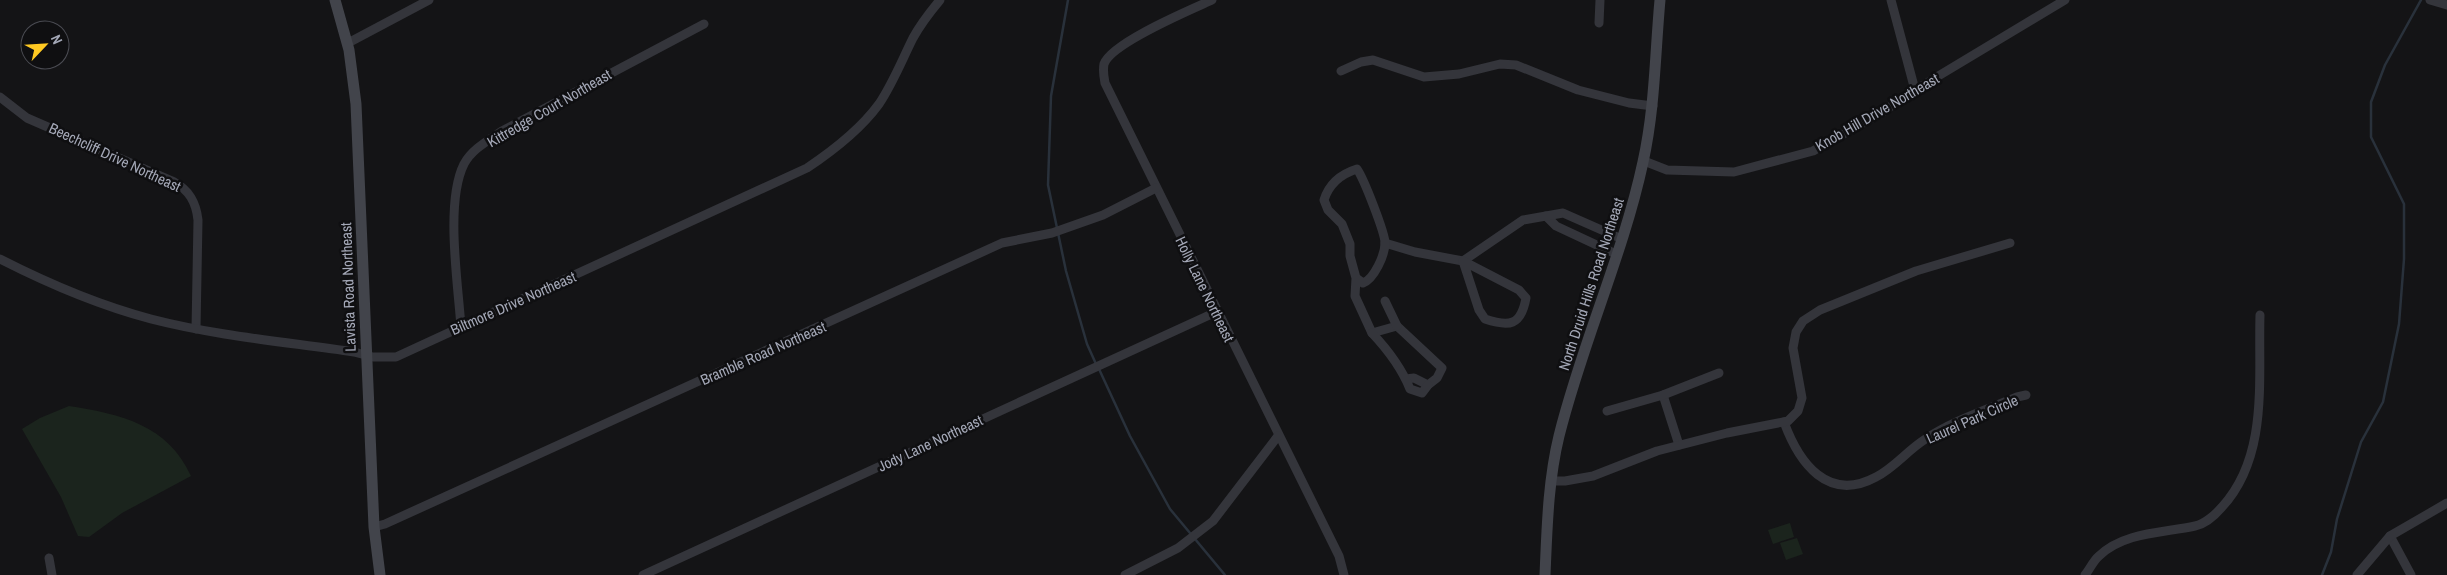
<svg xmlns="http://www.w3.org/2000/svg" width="2447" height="575" font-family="'Archivo Narrow',sans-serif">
  <rect width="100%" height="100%" fill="#141416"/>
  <g fill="#1b241d">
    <path d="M69 406C121 414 168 425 191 476L122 513 89 537 78 536 61 497 22 429 40 418Z"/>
    <polygon points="1790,523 1794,537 1773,544 1768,530"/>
    <polygon points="1797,538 1803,554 1786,560 1780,543"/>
  </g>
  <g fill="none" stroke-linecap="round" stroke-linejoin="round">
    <g stroke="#29313b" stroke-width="2.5">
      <polyline points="1068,0 1051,96 1048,185 1066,271 1087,344 1096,364"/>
      <polyline points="1099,369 1130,436 1170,509 1225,575"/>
      <polyline points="2322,575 2331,552 2337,519 2361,442 2383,402 2399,324 2404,259 2404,204 2371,137 2371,102 2385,65 2421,0"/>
    </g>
    <g stroke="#34353b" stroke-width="9">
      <path d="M1212 0C1190 10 1111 43 1104 64 1103 69 1104 78 1105 83L1339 556 1344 575"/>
      <polyline points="1891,0 1915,90"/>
      <polyline points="2430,0 2447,5"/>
      <polyline points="1599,23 1600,0"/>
      <polyline points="348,43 429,0"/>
      <polyline points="1341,71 1361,62 1373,60 1424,77 1459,74 1500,64 1516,65 1578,90 1629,103 1653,106"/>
      <path d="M0 97 27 118 174 182C189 190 196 202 198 220L196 329"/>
      <polyline points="1644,161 1667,170 1734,172 1813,151 1881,113 1915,90 2065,0"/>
      <polyline points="1546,216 1556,226 1616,254"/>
      <polyline points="1385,243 1415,252 1463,261 1523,220 1563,213 1622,239"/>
      <path d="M0 259C49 284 98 305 151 319 217 336 286 342 354 352L373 357H396L807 168C834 150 860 130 879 104 893 83 902 60 913 38 920 25 930 12 940 0"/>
      <path d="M1463 261 1519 290 1526 298C1521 326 1509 327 1485 319L1479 310Z"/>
      <path d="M1356 278 1363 283C1374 279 1385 255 1385 243 1385 233 1364 179 1357 169 1341 174 1329 184 1324 200L1328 210 1342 224 1350 244V256L1356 278 1355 296 1372 333 1397 326 1442 368 1437 378 1428 385 1414 378 1406 379"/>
      <polyline points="1385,301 1397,326"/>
      <path d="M461 327C458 283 445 202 464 164 472 149 489 140 502 131L704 24"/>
      <path d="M1372 333C1387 349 1402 369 1410 389L1422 393 1428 385"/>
      <polyline points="1663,395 1679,445"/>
      <polyline points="1607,411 1663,395 1719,373"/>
      <path d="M1784 422C1799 463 1828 503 1876 477 1894 468 1907 451 1924 440 1952 421 1986 410 2017 397L2026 395"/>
      <polyline points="1552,481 1565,481 1593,476 1657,451 1727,433 1788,421 1798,411 1802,398 1793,348 1796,332 1803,321 1820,310 1916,271 2010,243"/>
      <polyline points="374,527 385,524 1002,243 1052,233 1103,215 1156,188"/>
      <polyline points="2390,536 2411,575"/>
      <polyline points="49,558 52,575"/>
      <polyline points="643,575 1216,312"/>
      <polyline points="1125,575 1178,548 1213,521 1278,436"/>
      <path d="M2085 575C2090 569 2093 561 2099 556 2124 532 2163 533 2195 526 2205 524 2216 514 2222 507 2269 456 2258 379 2260 315"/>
      <polyline points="2357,575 2390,536 2447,503"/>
    </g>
    <g stroke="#42444b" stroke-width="11">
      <polyline points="335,0 349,50 356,104 374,527 380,575"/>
      <path d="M1545 575C1547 529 1548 481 1559 436 1582 343 1623 255 1643 162 1655 108 1655 54 1660 0"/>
    </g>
  </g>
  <g text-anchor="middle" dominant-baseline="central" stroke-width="5" stroke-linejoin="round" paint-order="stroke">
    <g font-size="15" fill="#a4a8b7" stroke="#0f0f11">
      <text transform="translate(549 108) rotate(-30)">Kittredge Court Northeast</text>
      <text transform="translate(1877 112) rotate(-30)">Knob Hill Drive Northeast</text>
      <text transform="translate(115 157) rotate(25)">Beechcliff Drive Northeast</text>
      <text transform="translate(1591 284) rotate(-72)">North Druid Hills Road Northeast</text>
      <text transform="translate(348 287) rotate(-92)">Lavista Road Northeast</text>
      <text transform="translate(1205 289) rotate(64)">Holly Lane Northeast</text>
      <text transform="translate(513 303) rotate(-24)">Biltmore Drive Northeast</text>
      <text transform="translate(763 353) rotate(-24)">Bramble Road Northeast</text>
      <text transform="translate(1972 419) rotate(-24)">Laurel Park Circle</text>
      <text transform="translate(930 443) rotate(-25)">Jody Lane Northeast</text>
    </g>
  </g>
  <g transform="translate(45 45) rotate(65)"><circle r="24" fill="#0f0f11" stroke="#4b4c53"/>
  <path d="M0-4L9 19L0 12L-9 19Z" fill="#ffc922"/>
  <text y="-8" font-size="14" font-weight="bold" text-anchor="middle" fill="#a4a8b7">N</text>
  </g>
</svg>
